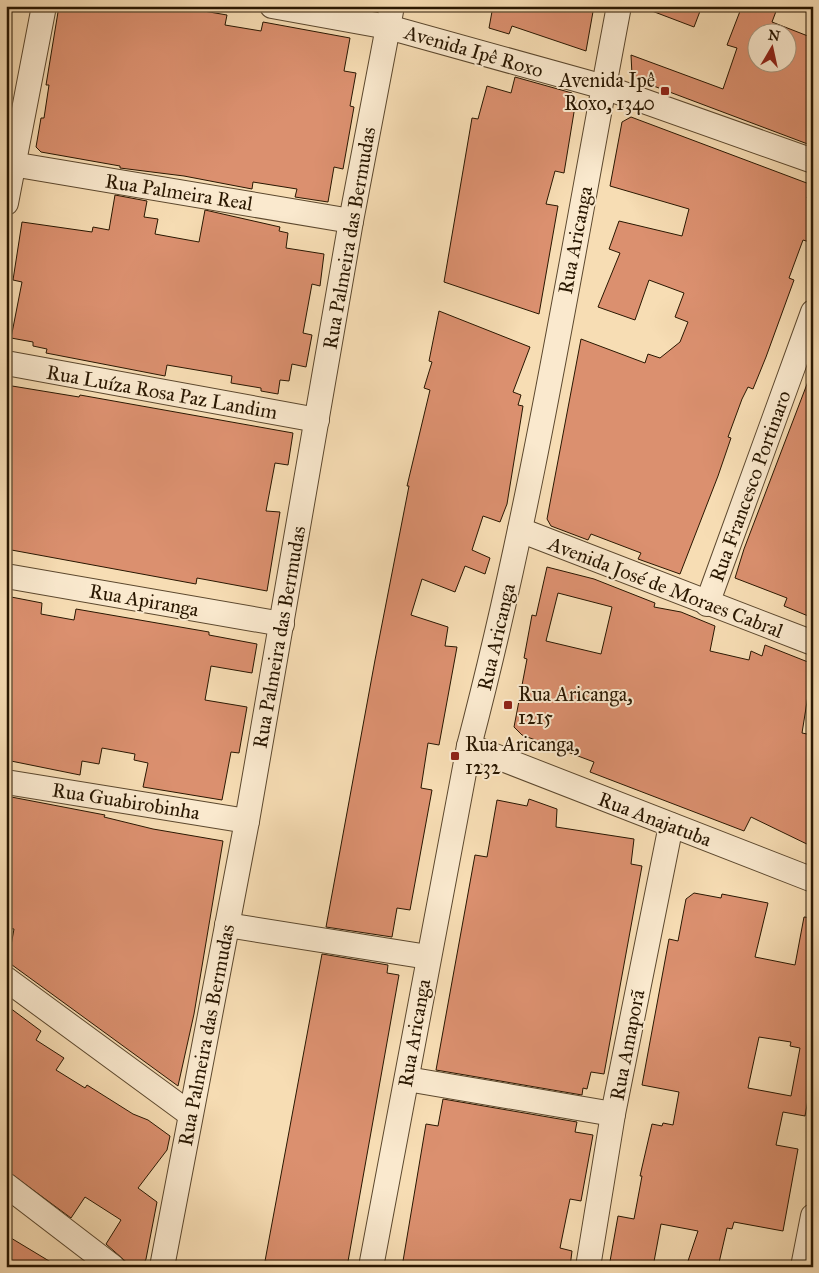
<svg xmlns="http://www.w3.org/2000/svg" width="819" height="1273" font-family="'IM FELL Great Primer',serif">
  <rect width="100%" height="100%" fill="#f7ddb4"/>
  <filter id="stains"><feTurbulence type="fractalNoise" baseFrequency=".004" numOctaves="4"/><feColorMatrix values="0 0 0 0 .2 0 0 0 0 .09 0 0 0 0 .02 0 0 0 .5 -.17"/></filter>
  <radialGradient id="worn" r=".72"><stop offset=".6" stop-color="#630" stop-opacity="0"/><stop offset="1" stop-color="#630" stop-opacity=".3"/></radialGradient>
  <g fill="#db906f" stroke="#291701" fill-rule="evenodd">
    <polygon points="59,6 174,6 227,15 225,25 261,31 263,22 350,38 344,71 356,73 350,106 354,107 343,169 334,167 328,202 295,197 297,189 253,182 252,189 184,176 120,168 120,166 41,152 36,147 41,118 44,118 49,85 46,85"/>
    <polygon points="493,6 594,6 586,51 512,26 509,34 489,28"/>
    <polygon points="644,6 702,6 694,27 644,8"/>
    <path d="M742 6H778L772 22 813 38V146L635 79 632 75 631 55 723 89 737 48 727 45ZM756 32H786V62H756Z"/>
    <polygon points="515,77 572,93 576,100 564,173 555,171 546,204 558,206 539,314 444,282 472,118 478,119 487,86 511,93"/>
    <polygon points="631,117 812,185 807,198 813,200 813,243 803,240 789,278 794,280 766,357 753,389 748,387 742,399 728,437 731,438 718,476 680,574 638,559 641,553 591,534 588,540 551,526 547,519 581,339 645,363 648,354 660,358 680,342 688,322 675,317 684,293 649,280 635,320 598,307 620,253 609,249 619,221 682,236 689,209 610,186 622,122"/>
    <polygon points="115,195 147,201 144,217 158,219 155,234 199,242 205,210 280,227 279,231 288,233 286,248 324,254 320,286 312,284 303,333 312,335 306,367 292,364 289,381 280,380 278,394 261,391 261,388 231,383 232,376 167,365 165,376 46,353 47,349 33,346 33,342 11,338 22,282 13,280 22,222 92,232 93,227 109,230"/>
    <polygon points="439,311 530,347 513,392 521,395 518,405 523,406 507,504 500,522 483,516 472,550 490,558 485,574 465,566 455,592 422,579 411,615 448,627 445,646 457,647 439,745 428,743 421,788 432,790 410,910 397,908 392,937 326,927 375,660 409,486 407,486 430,390 424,388 432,362 429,361"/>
    <polygon points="812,371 813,372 813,618 784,606 787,598 735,578 744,549"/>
    <polygon points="6,385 79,397 80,395 293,433 288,465 275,463 266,511 280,512 267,591 197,578 196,584 6,549"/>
    <path d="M547 567 594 579 655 603 654 607 681 612 715 626 710 651 749 660 751 651 762 656 765 645 813 664 802 733 812 735 809 753H813V847L751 817 744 831 590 772 594 762 522 735 514 727 527 659 524 658 532 615 536 616ZM558 593 612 607 601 654 546 641Z"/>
    <polygon points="6,596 42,603 41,614 74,620 76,609 209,632 209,635 257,644 252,673 211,666 205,700 247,707 239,753 231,752 222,800 143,787 148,763 134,760 135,754 102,748 99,764 82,761 80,775 6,760"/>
    <polygon points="6,796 105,815 104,817 153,829 223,841 194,1014 178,1086 8,962 14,929 6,928"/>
    <polygon points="529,799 557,809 556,827 634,839 631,864 642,866 604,1074 591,1072 587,1089 583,1088 582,1095 436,1070 475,855 487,857 497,800 527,806"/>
    <path d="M694 893 721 898 722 894 768 903 755 957 795 965 804 917 813 918V1072L805 1116 783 1112 776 1145 798 1149 783 1231 734 1222 732 1229 727 1228 718 1267H686L698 1231 661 1224 653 1267H609L618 1216 634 1219 642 1176H640L652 1124 662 1126 663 1123 673 1125 679 1092 642 1085 669 939 678 941 686 899ZM759 1037 791 1042 790 1046 800 1048 791 1096 748 1088Z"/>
    <polygon points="322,954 388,965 387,973 399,975 347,1267 298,1267 265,1261"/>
    <polygon points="6,1005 41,1031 36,1040 64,1058 56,1070 85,1088 87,1085 133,1114 148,1120 170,1136 167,1150 138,1188 157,1202 146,1259 142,1267 132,1267 106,1244 121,1220 85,1197 71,1218 6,1170"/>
    <polygon points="443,1099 577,1122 575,1132 593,1135 581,1201 570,1199 560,1248 572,1251 570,1267 402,1267 426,1124 438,1126"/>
    <polygon points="6,1235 59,1267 6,1267"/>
  </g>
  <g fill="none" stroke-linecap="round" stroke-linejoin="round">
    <g stroke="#5c482e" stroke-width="26">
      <g id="minor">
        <polyline points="272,6 388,27 604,87 813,161"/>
        <polyline points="6,163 351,221"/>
        <polyline points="6,203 44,6"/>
        <polyline points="6,363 317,420"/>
        <polyline points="520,530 813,643"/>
        <polyline points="6,576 282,624"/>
        <polyline points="707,604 813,312"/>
        <polyline points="469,746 813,880"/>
        <polyline points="6,782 247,821"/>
        <polyline points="227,925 428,957"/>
        <polyline points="6,979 190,1114"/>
        <polyline points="407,1079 613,1114"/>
        <polyline points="6,1185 113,1267"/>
        <polyline points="162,1267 247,821 351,221 392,6"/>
        <path d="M371 1267 469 746C533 503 572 253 619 6"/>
        <polyline points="588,1267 613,1114 671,825"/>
        <polyline points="803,1267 813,1216"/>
      </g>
    </g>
    <use href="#minor" stroke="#fae9ce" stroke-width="24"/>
  </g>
  <g fill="#8f2418" stroke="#fae9ce" stroke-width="2">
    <rect x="660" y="86" width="10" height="10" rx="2.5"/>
    <rect x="503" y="700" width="10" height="10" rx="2.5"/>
    <rect x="450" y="751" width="10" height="10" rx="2.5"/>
  </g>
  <g text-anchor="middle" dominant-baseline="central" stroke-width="4" stroke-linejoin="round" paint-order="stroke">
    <g font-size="20" fill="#291701" stroke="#fae9ce">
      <text transform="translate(474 51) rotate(16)">Avenida Ipê Roxo</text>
      <text transform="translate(179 192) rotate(9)">Rua Palmeira Real</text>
      <text transform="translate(349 238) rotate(-80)">Rua Palmeira das Bermudas</text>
      <text transform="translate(575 240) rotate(-79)">Rua Aricanga</text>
      <text transform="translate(162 392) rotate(10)">Rua Luíza Rosa Paz Landim</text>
      <text transform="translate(750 486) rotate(-70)">Rua Francesco Portinaro</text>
      <text transform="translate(666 587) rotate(21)">Avenida José de Moraes Cabral</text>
      <text transform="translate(144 600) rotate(10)">Rua Apiranga</text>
      <text transform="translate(279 637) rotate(-80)">Rua Palmeira das Bermudas</text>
      <text transform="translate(496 637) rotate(-77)">Rua Aricanga</text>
      <text transform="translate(126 801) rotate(9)">Rua Guabirobinha</text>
      <text transform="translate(655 819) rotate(21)">Rua Anajatuba</text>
      <text transform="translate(414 1033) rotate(-80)">Rua Aricanga</text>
      <text transform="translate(206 1035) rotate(-79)">Rua Palmeira das Bermudas</text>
      <text transform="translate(627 1045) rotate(-79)">Rua Amaporã</text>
    </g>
    <g font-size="20" fill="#291701" stroke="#fae9ce" text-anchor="start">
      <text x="655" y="80" text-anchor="end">Avenida Ipê<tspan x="655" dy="23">Roxo, 1340</tspan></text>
      <text x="518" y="694">Rua Aricanga,<tspan x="518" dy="23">1215</tspan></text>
      <text x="465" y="744">Rua Aricanga,<tspan x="465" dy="23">1232</tspan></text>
    </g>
  </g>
  <rect width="819" height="1273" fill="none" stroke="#f7ddb4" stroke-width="25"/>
  <rect x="8" y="8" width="804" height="1258" fill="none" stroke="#291701" stroke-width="2.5"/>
  <rect x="12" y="12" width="794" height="1248" fill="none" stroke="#291701"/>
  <g transform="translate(772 48) rotate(9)"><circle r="24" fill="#fae9ce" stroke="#a6957c"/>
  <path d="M0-4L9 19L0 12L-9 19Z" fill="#8f2418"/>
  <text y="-8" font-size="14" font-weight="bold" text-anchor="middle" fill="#291701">N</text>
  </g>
  <rect width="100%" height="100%" filter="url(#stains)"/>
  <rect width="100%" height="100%" fill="url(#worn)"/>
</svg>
